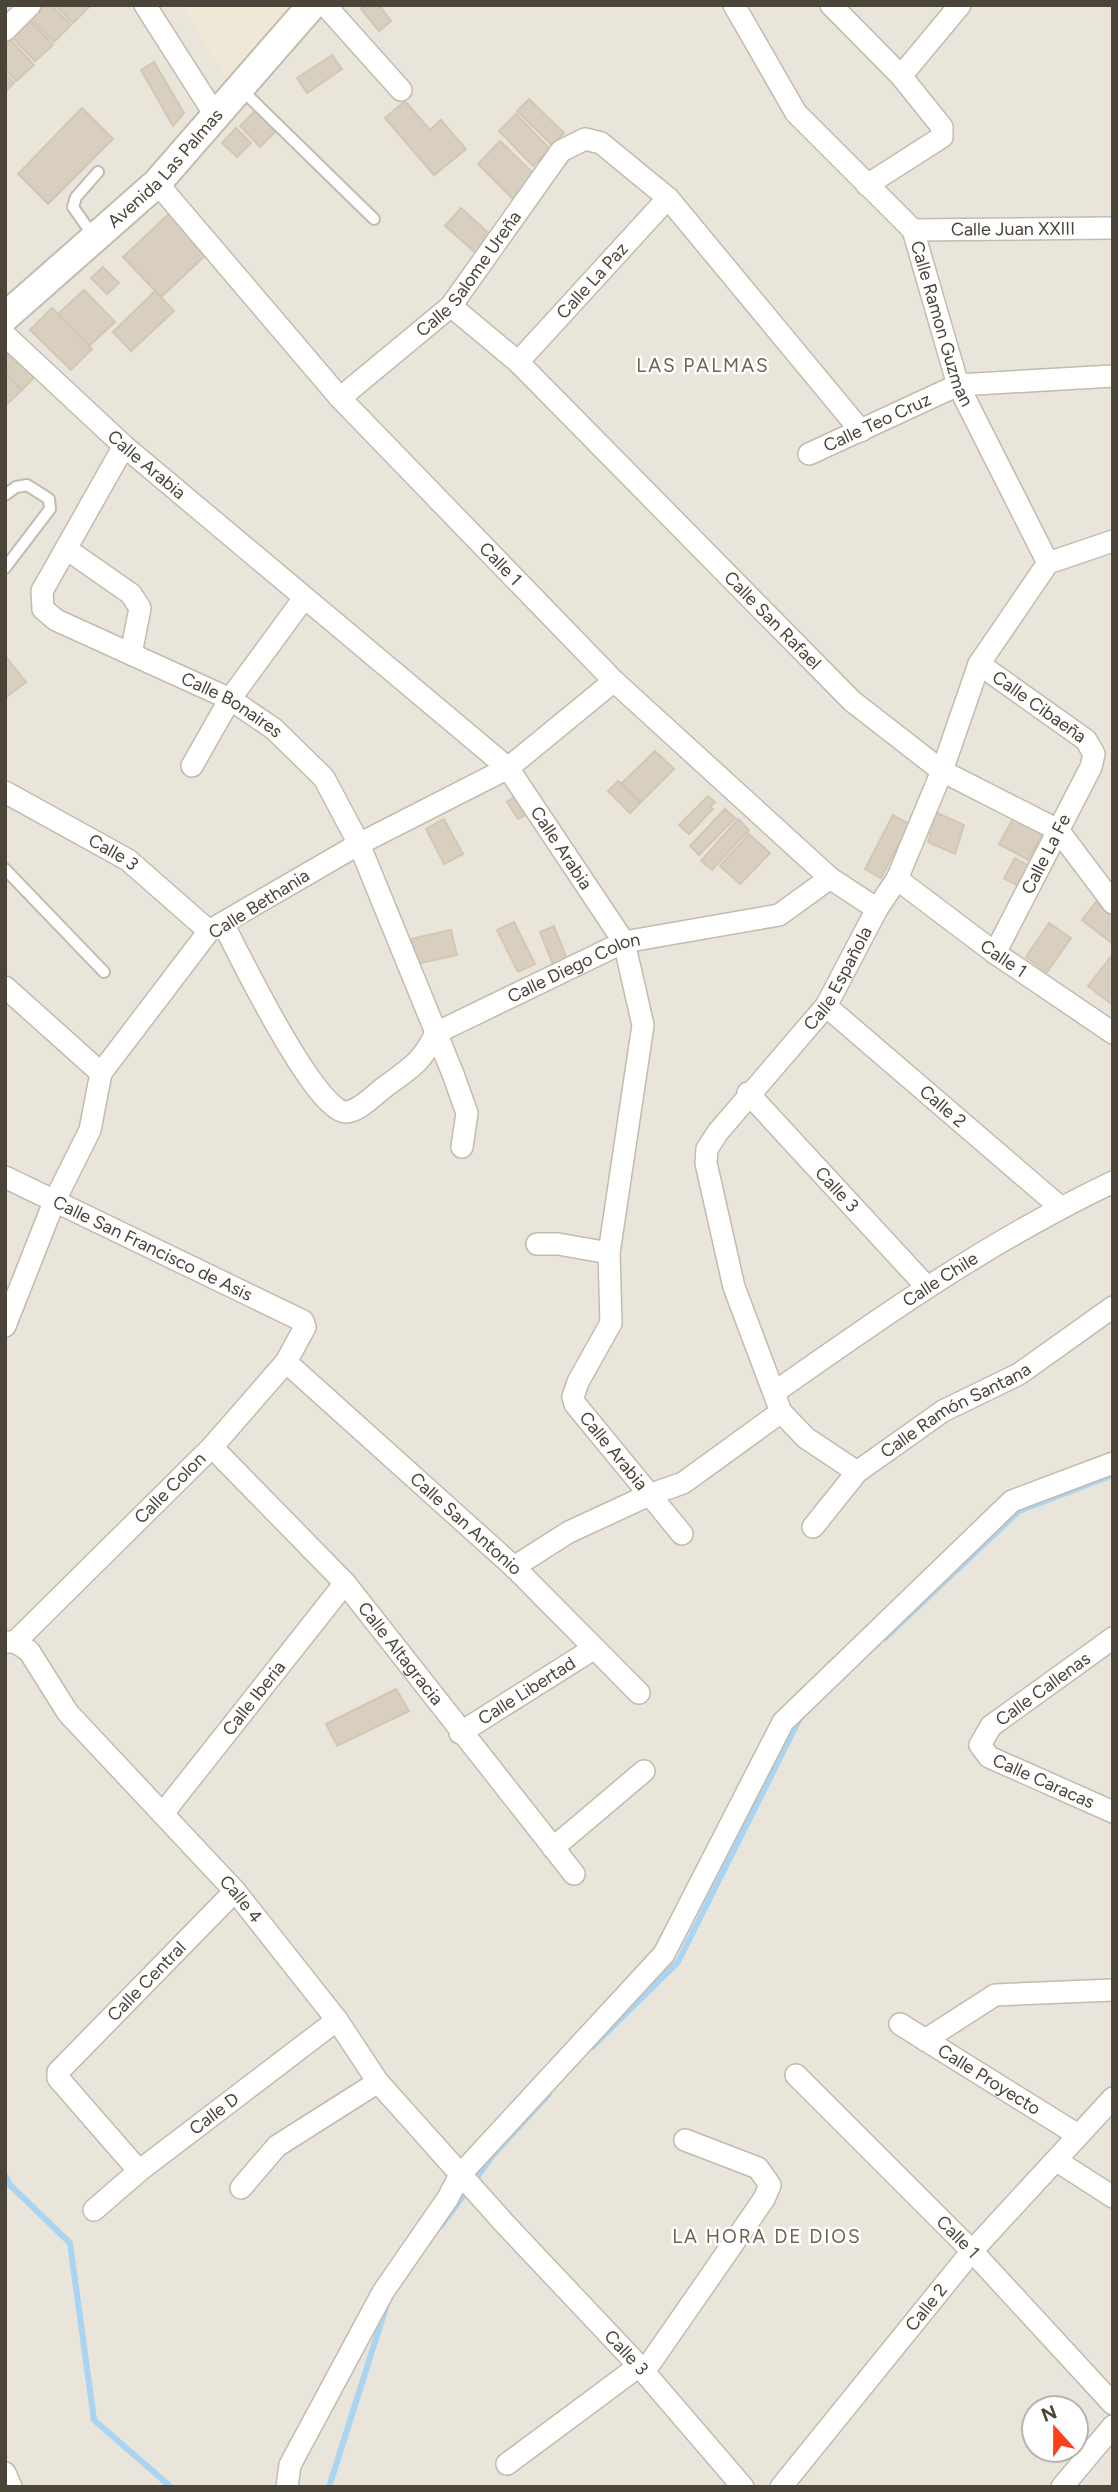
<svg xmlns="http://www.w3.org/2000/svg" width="1118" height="2492" font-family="Figtree,sans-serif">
  <rect width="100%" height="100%" fill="#f6f3ec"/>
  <path fill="#eae5da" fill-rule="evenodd" d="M5 5H1113V2487H5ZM1034 2408H1076V2450H1034Z"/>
  <polygon fill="#efe8d6" points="182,5 293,5 227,81"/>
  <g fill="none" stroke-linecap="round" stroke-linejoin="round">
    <g stroke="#a9d4f2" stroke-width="6">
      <polyline points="885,1638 1019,1511 1113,1475"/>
      <polyline points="592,2047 678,1962 799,1720"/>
      <polyline points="5,2175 10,2185 70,2243 94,2420 171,2487"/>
      <polyline points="441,2226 494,2154 549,2094"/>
      <polyline points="329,2487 387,2304"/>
    </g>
  </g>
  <g fill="#d8cfc1" stroke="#d3c7b4" stroke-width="2">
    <polygon points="42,5 51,5 71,25 54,42 29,17"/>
    <polygon points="55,5 91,5 73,23"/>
    <polygon points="366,5 379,5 391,21 379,31 361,9"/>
    <polygon points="26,17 53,45 35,61 9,34"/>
    <polygon points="8,37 34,65 16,81 5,69 5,39"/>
    <polygon points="332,55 342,69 307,93 297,78"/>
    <polygon points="154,62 184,113 173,126 141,70"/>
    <polygon points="5,74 14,83 5,92"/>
    <polygon points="529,99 564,133 552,145 517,111"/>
    <polygon points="405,101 430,130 441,120 466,149 434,175 385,118"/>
    <polygon points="82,108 113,139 48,204 18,174"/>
    <polygon points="255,111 276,131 260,147 240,126"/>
    <polygon points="516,114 550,149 533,166 499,131"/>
    <polygon points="236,128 251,143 237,157 222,143"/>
    <polygon points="500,141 536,176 513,199 478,164"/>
    <polygon points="461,208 493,237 477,254 445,226"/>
    <polygon points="170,213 208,253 161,297 123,257"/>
    <polygon points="103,267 119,283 107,294 91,278"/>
    <polygon points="84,290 115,322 89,346 58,314"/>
    <polygon points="155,291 174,311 131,351 113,332"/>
    <polygon points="52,308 92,349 71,370 30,330"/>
    <polygon points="5,344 39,372 22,390 5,372"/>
    <polygon points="5,372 22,390 5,406"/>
    <polygon points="6,657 26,682 5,698 5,658"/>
    <polygon points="655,751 674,769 641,802 622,783"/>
    <polygon points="618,781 640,803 630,813 608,791"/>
    <polygon points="518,794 529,813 518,819 507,802"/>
    <polygon points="708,796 715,802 710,807 713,809 689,834 679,825"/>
    <polygon points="725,809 735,818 699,855 690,846"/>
    <polygon points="933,811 964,825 955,854 928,842 931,834 924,830"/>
    <polygon points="893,815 909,824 881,878 865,869"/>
    <polygon points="1015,815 1044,831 1028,860 999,844"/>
    <polygon points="444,819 463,854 444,864 426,829"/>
    <polygon points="738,819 749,830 712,870 701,861"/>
    <polygon points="749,834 770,853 740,884 720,866"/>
    <polygon points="1015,858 1031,867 1020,887 1004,878"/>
    <polygon points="1096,902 1113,915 1113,944 1082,920"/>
    <polygon points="514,922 535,964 518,972 497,930"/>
    <polygon points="1049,923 1071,938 1047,972 1026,957"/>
    <polygon points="554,926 568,962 554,967 540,932"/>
    <polygon points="451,930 457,955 416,964 411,939"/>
    <polygon points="1113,954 1113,1000 1110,1003 1088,986"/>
    <polygon points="396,1689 409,1711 337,1746 326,1724"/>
  </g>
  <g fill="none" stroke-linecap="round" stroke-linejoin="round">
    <g stroke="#c2bbae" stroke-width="14">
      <g id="service">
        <polyline points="241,89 374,219"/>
        <polyline points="94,237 73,207 76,197 98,172"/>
        <polyline points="5,495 16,487 27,485 49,499 50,509 5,568"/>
        <polyline points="5,869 104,972"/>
      </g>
    </g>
    <g stroke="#c2bbae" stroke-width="24">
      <g id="minor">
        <polyline points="145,5 217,118"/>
        <polyline points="325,5 401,90"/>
        <path id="s1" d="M734 5 796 113 913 230 958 385 1048 563"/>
        <polyline points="831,5 901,76 942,127 942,137 867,185"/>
        <polyline points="5,30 30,5"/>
        <polyline points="901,76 960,5"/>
        <path id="s2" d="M157 183 340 398 614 681 830 878 877 909"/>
        <path id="s3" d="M913 230 1113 228"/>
        <path id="s4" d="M451 306 518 362 852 701 942 771 1058 830 1113 903"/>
        <path id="s5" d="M5 335 124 446 508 768 624 942 643 1025 609 1253 611 1323 578 1382 573 1397 575 1404 682 1534"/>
        <path id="s6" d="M518 362 668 198"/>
        <path id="s7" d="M340 398 451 306 561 151 585 139 601 143 668 198 861 431"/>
        <path id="s8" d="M124 446 42 591 43 609 56 620 230 699 274 729 324 778 359 844 453 1074 467 1113 462 1147"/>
        <path id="s9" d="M809 454 958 385 1113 376"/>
        <polyline points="68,550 131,594 140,608 131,654"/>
        <polyline points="1048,563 1113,541"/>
        <path id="s10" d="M979 664 1086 740 1094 754 1091 767 995 953"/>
        <polyline points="192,766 230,699 304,598"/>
        <path id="s11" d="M5 792 128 860 209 931"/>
        <path id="s12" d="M897 879 995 953 1113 1033"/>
        <path id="s13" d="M223 923C238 953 316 1113 346 1112 360 1111 375 1094 386 1086 411 1068 422 1062 436 1033L624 942 779 915 830 878"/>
        <polyline points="5,987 101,1073"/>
        <path id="s14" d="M826 1006 1060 1207"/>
        <path id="s15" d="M748 1093 926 1286"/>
        <path id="s16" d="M5 1177 303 1321 305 1327 286 1362 212 1447 15 1642"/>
        <polyline points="537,1244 558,1244 609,1253"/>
        <polyline points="5,1326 54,1202 90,1130 101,1073 209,931 359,844 508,768 614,681"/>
        <path id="s17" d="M286 1362 514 1567 639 1693"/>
        <path id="s18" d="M775 1392C884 1315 991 1240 1113 1182"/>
        <path id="s19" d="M212 1447 345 1583 574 1874"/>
        <path id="s20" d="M857 1472 806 1438 781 1412 734 1287 706 1163 707 1149 718 1132 826 1006 877 909 897 879 942 771 979 664 1048 563"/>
        <path id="s21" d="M813 1527 857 1472 943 1411 1019 1374 1113 1307"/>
        <polyline points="514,1567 569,1532 649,1495 683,1483 781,1412"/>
        <path id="s22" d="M1113 1638 991 1726 980 1745 989 1757 1113 1812"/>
        <path id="s23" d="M5 1642H15L29 1651 68 1713 235 1891 337 2020 378 2082 505 2224 639 2366 743 2487"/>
        <path id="s24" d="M460 1733 593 1649"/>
        <path id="s25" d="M164 1812 345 1583"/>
        <polyline points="553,1848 644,1771"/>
        <path id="s26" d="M900 2024 1078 2135"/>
        <polyline points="925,2040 995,1995 1113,1990"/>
        <path id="s27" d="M796 2075 972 2251 1113 2404"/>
        <polyline points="1057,2161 1113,2197"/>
        <path id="s28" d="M139 2171 58 2078V2072L235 1891"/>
        <polyline points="241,2188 277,2146 378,2082"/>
        <path id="s29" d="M94 2210 139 2171 337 2020"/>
        <polyline points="644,2372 764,2199 770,2185 758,2168 685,2140"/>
        <polyline points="507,2464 639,2366"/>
        <polyline points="5,2473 11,2487"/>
        <polyline points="287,2487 290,2465 383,2292 448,2198 460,2175 664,1954 783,1722 1012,1501 1113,1463"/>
        <path id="s30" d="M781 2487 972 2251 1113 2098"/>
        <polyline points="1062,2487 1113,2426"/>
      </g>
    </g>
    <g stroke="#c2bbae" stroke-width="32">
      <g id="tertiary">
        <path id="s31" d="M5 317 157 183 312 5"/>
      </g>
    </g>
    <use href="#service" stroke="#fff" stroke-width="10"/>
    <use href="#minor" stroke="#fff" stroke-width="21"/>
    <use href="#tertiary" stroke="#fff" stroke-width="28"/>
  </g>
  <g text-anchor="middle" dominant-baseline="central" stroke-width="5" stroke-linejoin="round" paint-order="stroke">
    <g font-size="18" fill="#4b4439" stroke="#fff">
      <text stroke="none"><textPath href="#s31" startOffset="219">Avenida Las Palmas</textPath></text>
      <text stroke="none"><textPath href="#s3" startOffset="100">Calle Juan XXIII</textPath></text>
      <text stroke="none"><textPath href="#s7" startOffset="180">Calle Salome Ureña</textPath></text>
      <text stroke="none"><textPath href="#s6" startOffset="110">Calle La Paz</textPath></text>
      <text stroke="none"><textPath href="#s1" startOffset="388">Calle Ramon Guzman</textPath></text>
      <text stroke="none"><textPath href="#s9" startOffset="75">Calle Teo Cruz</textPath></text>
      <text stroke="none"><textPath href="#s5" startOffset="192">Calle Arabia</textPath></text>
      <text stroke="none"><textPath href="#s2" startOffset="513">Calle 1</textPath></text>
      <text stroke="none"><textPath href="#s4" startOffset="450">Calle San Rafael</textPath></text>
      <text stroke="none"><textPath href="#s8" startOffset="397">Calle Bonaires</textPath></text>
      <text stroke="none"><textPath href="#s10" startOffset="74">Calle Cibaeña</textPath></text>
      <text stroke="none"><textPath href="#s5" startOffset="760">Calle Arabia</textPath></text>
      <text stroke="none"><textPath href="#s11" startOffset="124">Calle 3</textPath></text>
      <text transform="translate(1046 854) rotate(-63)">Calle La Fe</text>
      <text transform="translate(259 904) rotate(-32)">Calle Bethania</text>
      <text stroke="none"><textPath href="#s12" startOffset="133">Calle 1</textPath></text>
      <text stroke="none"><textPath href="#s13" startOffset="504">Calle Diego Colon</textPath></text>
      <text stroke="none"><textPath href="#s20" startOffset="588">Calle Española</textPath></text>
      <text stroke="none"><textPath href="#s14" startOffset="154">Calle 2</textPath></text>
      <text stroke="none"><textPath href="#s15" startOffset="131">Calle 3</textPath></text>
      <text stroke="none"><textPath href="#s16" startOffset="164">Calle San Francisco de Asis</textPath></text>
      <text stroke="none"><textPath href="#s18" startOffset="200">Calle Chile</textPath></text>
      <text stroke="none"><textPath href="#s21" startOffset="187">Calle Ramón Santana</textPath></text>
      <text stroke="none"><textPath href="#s5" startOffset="1410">Calle Arabia</textPath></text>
      <text transform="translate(170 1488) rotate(-45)">Calle Colon</text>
      <text stroke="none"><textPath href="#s17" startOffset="242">Calle San Antonio</textPath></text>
      <text stroke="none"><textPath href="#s19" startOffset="280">Calle Altagracia</textPath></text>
      <text transform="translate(1043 1689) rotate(-36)">Calle Callenas</text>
      <text stroke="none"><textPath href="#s24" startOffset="79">Calle Libertad</textPath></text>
      <text stroke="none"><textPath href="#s25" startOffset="145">Calle Iberia</textPath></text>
      <text stroke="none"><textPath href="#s22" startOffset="247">Calle Caracas</textPath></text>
      <text stroke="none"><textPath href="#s23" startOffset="354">Calle 4</textPath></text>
      <text stroke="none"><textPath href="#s28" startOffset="256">Calle Central</textPath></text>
      <text stroke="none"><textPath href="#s26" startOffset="105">Calle Proyecto</textPath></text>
      <text stroke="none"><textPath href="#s29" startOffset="154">Calle D</textPath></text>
      <text stroke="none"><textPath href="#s27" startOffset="229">Calle 1</textPath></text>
      <text stroke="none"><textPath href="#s30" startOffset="231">Calle 2</textPath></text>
      <text stroke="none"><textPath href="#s23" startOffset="950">Calle 3</textPath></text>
    </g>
    <g font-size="19" letter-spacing="2" fill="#6e6250" stroke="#fff">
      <text x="703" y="365">LAS PALMAS</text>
      <text x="767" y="2236">LA HORA DE DIOS</text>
    </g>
  </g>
  <rect width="1118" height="2492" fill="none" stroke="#4b4439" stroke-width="14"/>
  <g transform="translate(1055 2429) rotate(339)"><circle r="33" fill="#ffffff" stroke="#b7b4b0" stroke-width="2"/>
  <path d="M0-5L12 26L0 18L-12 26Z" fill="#fc3f1d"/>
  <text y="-10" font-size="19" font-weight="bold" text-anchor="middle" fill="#4b4439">N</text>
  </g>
</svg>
